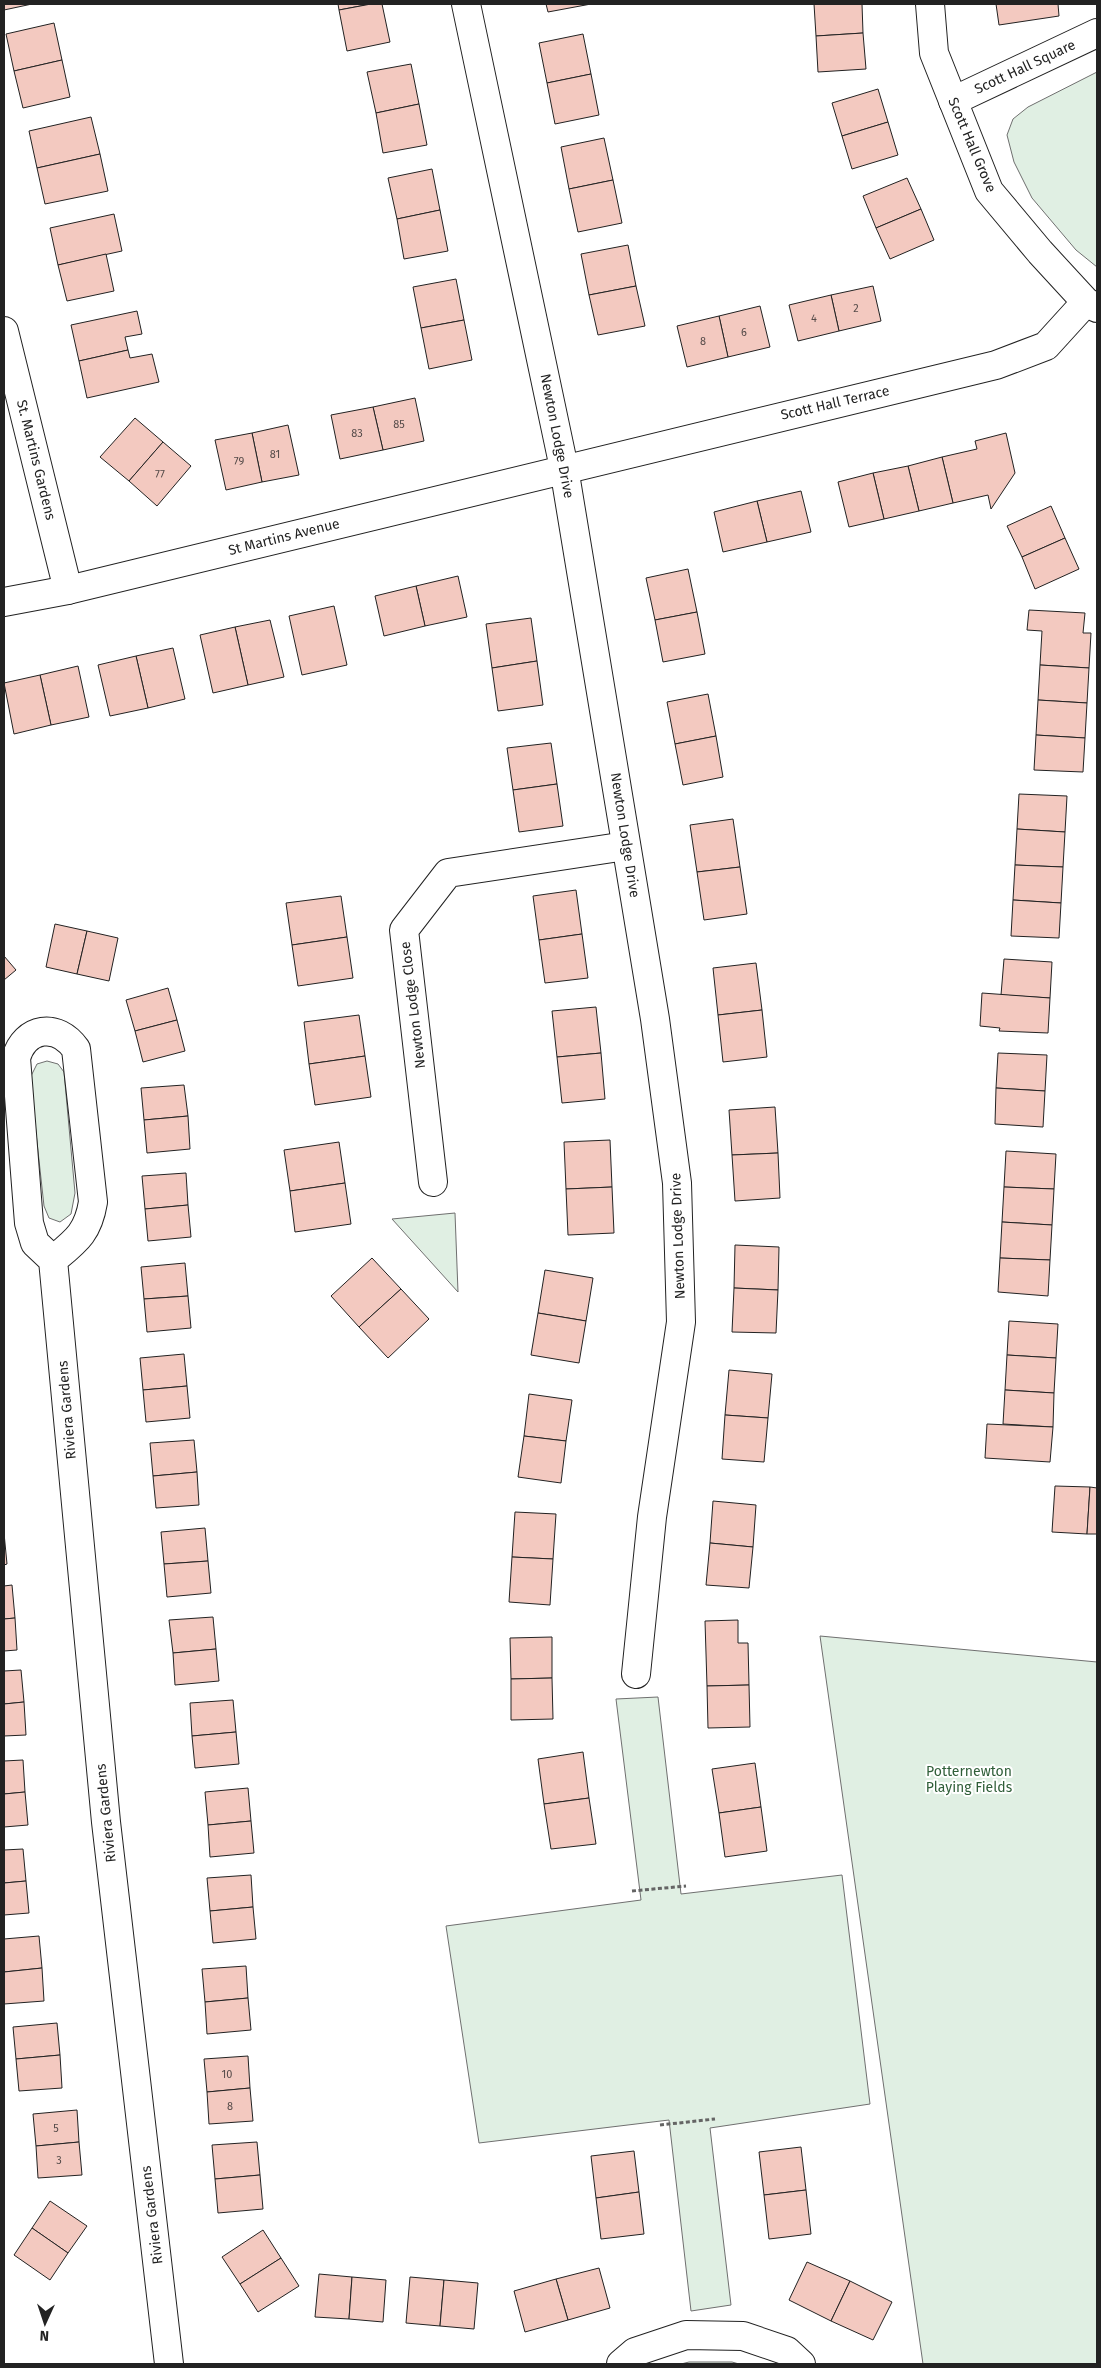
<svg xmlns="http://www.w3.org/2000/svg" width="1101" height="2368" font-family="'Fira Sans',sans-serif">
  <rect width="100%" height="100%" fill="#fff"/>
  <g fill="#e0efe3" stroke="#6f6f6f">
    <polygon points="1097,72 1097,267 1076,250 1032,198 1014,162 1007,135 1013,119 1028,107"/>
    <polygon points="47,1061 58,1064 64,1072 75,1193 71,1214 60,1222 49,1218 44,1206 30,1078 37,1064"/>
    <polygon points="455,1213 458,1292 392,1219"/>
    <polygon points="820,1636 1097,1662 1097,2364 923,2364"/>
    <polygon points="658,1697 681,1894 842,1875 870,2104 710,2128 731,2305 691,2311 669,2120 479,2143 446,1926 641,1900 616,1699"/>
    <polygon points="689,2362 732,2362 739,2364 681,2364"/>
  </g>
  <g fill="#f3c9c0" stroke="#222">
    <polygon points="4,4 32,4 4,10"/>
    <polygon points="338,4 371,4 339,10"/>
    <polygon points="371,4 382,4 390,42 347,51 339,10"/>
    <polygon points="546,4 591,4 548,12"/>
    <polygon points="814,4 862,4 863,33 816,36"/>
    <polygon points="996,4 1058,4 1059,16 999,25"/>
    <polygon points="54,23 62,60 14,71 6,34"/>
    <polygon points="863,33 866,69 818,72 816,36"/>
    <polygon points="583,34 591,74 547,83 539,43"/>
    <polygon points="62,60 70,97 23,108 14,71"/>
    <polygon points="411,64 419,104 376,113 367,72"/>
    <polygon points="591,74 599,115 555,124 547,83"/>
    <polygon points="878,89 888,122 842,136 832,103"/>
    <polygon points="419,104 427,145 383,153 376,113"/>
    <polygon points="91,117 100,154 37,168 29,131"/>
    <polygon points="888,122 898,155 852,169 842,136"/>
    <polygon points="604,138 613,180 569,189 561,147"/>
    <polygon points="100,154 108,191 45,204 37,168"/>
    <polygon points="432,169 440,210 397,219 388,178"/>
    <polygon points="907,178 921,209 876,228 863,196"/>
    <polygon points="613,180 622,223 578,232 569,189"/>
    <polygon points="921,209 934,240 890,259 876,228"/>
    <polygon points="440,210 448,251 404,259 397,219"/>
    <polygon points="114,214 122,251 58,265 50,228"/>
    <polygon points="628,245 636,286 589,295 581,254"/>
    <polygon points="106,254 114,291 67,301 58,265"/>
    <polygon points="456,279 464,320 421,328 413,287"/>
    <polygon points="636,286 645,326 598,335 589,295"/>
    <polygon points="873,286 881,321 839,331 831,295"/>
    <polygon points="831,295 839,331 798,341 789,305"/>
    <polygon points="760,306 770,347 728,357 719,316"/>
    <polygon points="137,311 142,334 125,337 128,350 79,361 71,325"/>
    <polygon points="719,316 728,357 687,367 677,326"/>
    <polygon points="464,320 472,360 429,369 421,328"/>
    <polygon points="128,350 130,358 152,354 159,382 87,398 79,361"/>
    <polygon points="415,398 424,441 383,450 373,407"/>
    <polygon points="373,407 383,450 340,459 331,415"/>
    <polygon points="135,418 163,442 129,481 100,457"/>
    <polygon points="288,425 299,475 262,482 252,433"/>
    <polygon points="252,433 262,482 226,490 215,440"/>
    <polygon points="1006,433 1015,473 991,509 988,495 953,503 942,457 977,449 975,441"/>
    <polygon points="163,442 191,466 157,506 129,481"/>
    <polygon points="942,457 953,503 919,511 908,466"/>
    <polygon points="908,466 919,511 884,519 873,473"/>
    <polygon points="873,473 884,519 849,527 838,482"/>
    <polygon points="801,491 811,532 767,542 757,501"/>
    <polygon points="757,501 767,542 723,552 714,512"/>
    <polygon points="1051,506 1065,538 1022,557 1007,526"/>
    <polygon points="1065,538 1079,569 1035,589 1022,557"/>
    <polygon points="688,569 697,612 655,620 646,578"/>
    <polygon points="458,576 467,617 425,626 416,586"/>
    <polygon points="416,586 425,626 384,636 375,596"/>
    <polygon points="334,606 347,665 302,675 289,616"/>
    <polygon points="1029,610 1085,613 1083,633 1091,633 1089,668 1040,665 1042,631 1027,630"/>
    <polygon points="697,612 705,654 663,662 655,620"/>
    <polygon points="531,618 537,661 492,668 486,624"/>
    <polygon points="270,620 284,677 248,685 235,627"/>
    <polygon points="235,627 248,685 213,693 200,635"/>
    <polygon points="173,648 185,699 148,708 136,656"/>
    <polygon points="136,656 148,708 110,716 98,665"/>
    <polygon points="537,661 543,705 498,711 492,668"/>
    <polygon points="1040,665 1089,668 1087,703 1038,700"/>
    <polygon points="78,666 89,717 51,725 40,675"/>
    <polygon points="40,675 51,725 14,734 4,683"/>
    <polygon points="708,694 716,736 675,744 667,702"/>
    <polygon points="1038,700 1087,703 1085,738 1036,735"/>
    <polygon points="1036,735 1085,738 1083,772 1034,770"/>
    <polygon points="716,736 723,777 683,785 675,744"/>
    <polygon points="551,743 557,784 513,790 507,748"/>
    <polygon points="557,784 563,826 519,832 513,790"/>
    <polygon points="1019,794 1067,796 1065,832 1017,829"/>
    <polygon points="733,819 740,867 697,872 690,825"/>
    <polygon points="1017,829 1065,832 1063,867 1015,865"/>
    <polygon points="1015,865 1063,867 1061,903 1013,900"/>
    <polygon points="740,867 747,914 704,920 697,872"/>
    <polygon points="576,890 582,934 539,940 533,896"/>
    <polygon points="341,896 347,937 292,945 286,903"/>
    <polygon points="1013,900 1061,903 1059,938 1011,936"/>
    <polygon points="55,924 87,931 77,974 46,967"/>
    <polygon points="87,931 118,938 109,981 77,974"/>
    <polygon points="582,934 588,978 545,983 539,940"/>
    <polygon points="347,937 353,978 298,986 292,945"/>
    <polygon points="4,956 16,970 4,980"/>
    <polygon points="1004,959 1052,962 1050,998 1001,995"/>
    <polygon points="756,963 762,1010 718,1015 713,968"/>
    <polygon points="168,988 177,1020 135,1031 126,1000"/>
    <polygon points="982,993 1050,998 1048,1033 999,1031 1000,1028 980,1026"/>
    <polygon points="596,1007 601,1053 557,1057 552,1011"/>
    <polygon points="762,1010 767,1057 723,1062 718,1015"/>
    <polygon points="359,1015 365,1056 309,1064 304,1022"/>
    <polygon points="177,1020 185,1051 143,1062 135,1031"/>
    <polygon points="601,1053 605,1099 562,1103 557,1057"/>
    <polygon points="998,1053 1047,1055 1045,1091 996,1088"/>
    <polygon points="365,1056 371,1097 315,1105 309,1064"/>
    <polygon points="184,1085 188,1116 144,1120 141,1088"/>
    <polygon points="996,1088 1045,1091 1043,1127 995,1124"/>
    <polygon points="775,1107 778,1153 732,1155 729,1110"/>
    <polygon points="188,1116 190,1149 147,1153 144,1120"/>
    <polygon points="610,1140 612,1187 566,1189 564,1142"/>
    <polygon points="339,1142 345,1183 290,1191 284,1150"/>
    <polygon points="1006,1151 1056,1154 1054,1189 1004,1187"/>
    <polygon points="778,1153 780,1198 735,1201 732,1155"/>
    <polygon points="186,1173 188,1205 145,1209 142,1176"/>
    <polygon points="345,1183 351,1224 295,1232 290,1191"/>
    <polygon points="612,1187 614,1233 568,1235 566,1189"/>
    <polygon points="1004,1187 1054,1189 1052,1225 1002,1222"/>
    <polygon points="188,1205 191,1237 148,1241 145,1209"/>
    <polygon points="1002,1222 1052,1225 1050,1260 1000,1258"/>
    <polygon points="735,1245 779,1247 778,1290 734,1288"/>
    <polygon points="372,1258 401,1289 359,1327 331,1296"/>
    <polygon points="1000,1258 1050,1260 1048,1296 998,1292"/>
    <polygon points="185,1263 188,1296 144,1299 141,1267"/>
    <polygon points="545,1270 593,1278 586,1321 538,1313"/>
    <polygon points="734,1288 778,1290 776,1333 732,1332"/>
    <polygon points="401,1289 429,1319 388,1358 359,1327"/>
    <polygon points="188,1296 191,1328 147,1332 144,1299"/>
    <polygon points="538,1313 586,1321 579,1363 531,1355"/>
    <polygon points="1009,1321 1058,1324 1056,1358 1007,1355"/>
    <polygon points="184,1354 187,1386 143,1390 140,1358"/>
    <polygon points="1007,1355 1056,1358 1054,1393 1005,1390"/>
    <polygon points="729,1370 772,1374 768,1418 725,1415"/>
    <polygon points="187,1386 190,1418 146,1422 143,1390"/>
    <polygon points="1005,1390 1054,1393 1053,1427 1003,1424"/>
    <polygon points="529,1394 572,1400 566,1441 524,1436"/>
    <polygon points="725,1415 768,1418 764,1462 722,1459"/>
    <polygon points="987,1424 1053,1427 1050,1462 985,1458"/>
    <polygon points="524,1436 566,1441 561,1483 518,1477"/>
    <polygon points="194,1440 197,1472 153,1476 150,1443"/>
    <polygon points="197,1472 199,1505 156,1508 153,1476"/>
    <polygon points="1055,1486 1090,1487 1087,1534 1052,1532"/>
    <polygon points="1090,1487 1097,1488 1097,1534 1087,1534"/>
    <polygon points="713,1501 756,1505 753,1547 710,1543"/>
    <polygon points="515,1512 556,1514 553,1559 512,1557"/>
    <polygon points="205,1528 208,1561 164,1564 161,1532"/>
    <polygon points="4,1533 7,1564 4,1565"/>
    <polygon points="710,1543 753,1547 749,1588 706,1585"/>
    <polygon points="512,1557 553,1559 550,1605 509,1602"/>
    <polygon points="208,1561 211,1593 167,1597 164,1564"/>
    <polygon points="12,1585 15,1618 4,1619 4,1586"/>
    <polygon points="213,1617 216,1649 173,1653 169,1620"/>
    <polygon points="15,1618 17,1650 4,1651 4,1619"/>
    <polygon points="738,1620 738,1643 748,1643 749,1685 707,1686 705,1621"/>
    <polygon points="552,1637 552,1678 511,1679 510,1638"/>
    <polygon points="216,1649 219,1681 175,1685 173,1653"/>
    <polygon points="21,1670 24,1702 4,1704 4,1671"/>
    <polygon points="552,1678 553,1719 511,1720 511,1679"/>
    <polygon points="749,1685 750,1727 708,1728 707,1686"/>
    <polygon points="233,1700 236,1732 192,1736 190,1703"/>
    <polygon points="24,1702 26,1735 4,1736 4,1704"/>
    <polygon points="236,1732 239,1764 195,1768 192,1736"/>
    <polygon points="583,1752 589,1798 544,1804 538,1759"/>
    <polygon points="23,1760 25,1792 4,1794 4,1761"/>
    <polygon points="755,1763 761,1807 719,1813 712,1769"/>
    <polygon points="248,1788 251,1821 208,1825 205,1792"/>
    <polygon points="25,1792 28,1825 4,1827 4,1794"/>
    <polygon points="589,1798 596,1844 551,1849 544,1804"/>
    <polygon points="761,1807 767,1851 725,1857 719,1813"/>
    <polygon points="251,1821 254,1853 210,1857 208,1825"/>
    <polygon points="23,1849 26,1881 4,1883 4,1850"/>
    <polygon points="251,1875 253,1907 210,1911 207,1878"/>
    <polygon points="26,1881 29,1913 4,1915 4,1883"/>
    <polygon points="253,1907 256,1939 213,1943 210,1911"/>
    <polygon points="39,1936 42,1968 4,1972 4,1939"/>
    <polygon points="246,1966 248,1998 205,2002 202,1969"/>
    <polygon points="42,1968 44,2001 4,2004 4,1972"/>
    <polygon points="248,1998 251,2030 207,2034 205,2002"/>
    <polygon points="57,2023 60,2055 16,2059 13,2027"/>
    <polygon points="60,2055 62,2088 19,2091 16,2059"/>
    <polygon points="248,2056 250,2088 207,2092 204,2059"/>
    <polygon points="250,2088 253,2121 209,2124 207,2092"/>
    <polygon points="77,2110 79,2142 36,2146 33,2114"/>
    <polygon points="79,2142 82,2175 38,2178 36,2146"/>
    <polygon points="257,2142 260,2175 215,2179 212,2145"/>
    <polygon points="801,2147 806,2190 764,2195 759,2152"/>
    <polygon points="634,2151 639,2192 596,2198 591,2156"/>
    <polygon points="260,2175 263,2209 218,2213 215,2179"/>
    <polygon points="806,2190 811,2234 769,2239 764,2195"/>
    <polygon points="639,2192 644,2234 601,2239 596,2198"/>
    <polygon points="50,2201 87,2226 68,2253 32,2228"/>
    <polygon points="32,2228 68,2253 50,2280 14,2255"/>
    <polygon points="263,2230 281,2258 240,2284 222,2257"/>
    <polygon points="281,2258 299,2286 258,2312 240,2284"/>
    <polygon points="807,2262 850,2281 831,2321 789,2300"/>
    <polygon points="599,2268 610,2308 568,2320 556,2279"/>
    <polygon points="319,2274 352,2277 349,2319 315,2317"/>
    <polygon points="352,2277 386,2280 383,2322 349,2319"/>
    <polygon points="410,2277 444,2280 440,2326 406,2323"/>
    <polygon points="556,2279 568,2320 525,2332 514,2291"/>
    <polygon points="444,2280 478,2283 474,2329 440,2326"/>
    <polygon points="850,2281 892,2302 873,2340 831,2321"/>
  </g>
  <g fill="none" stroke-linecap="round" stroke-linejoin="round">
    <g stroke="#222" stroke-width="30">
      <g id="minor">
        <polyline points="466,4 564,468 655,1019 677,1183 681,1322 652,1517 636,1674"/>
        <polyline points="930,4 934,53 989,191 1040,252 1086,302 1097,308"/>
        <polyline points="953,101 1097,33"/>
        <polyline points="4,331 68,590"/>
        <polyline points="4,602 68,590 996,365 1046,346 1086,302"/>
        <polyline points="433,1182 404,930 448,873 626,846"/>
        <path d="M53 1260C76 1241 88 1233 93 1202L76 1049C57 1022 25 1027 16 1058L29 1223 35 1243 53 1260 106 1822 169 2364"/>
        <polyline points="621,2364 635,2352 686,2335 743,2336 787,2351 801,2364"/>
      </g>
    </g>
    <g stroke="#646464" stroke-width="3" stroke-dasharray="4 2.5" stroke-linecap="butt">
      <polyline points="632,1891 686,1886"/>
      <polyline points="660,2125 715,2119"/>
    </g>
    <use href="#minor" stroke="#fff" stroke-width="28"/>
  </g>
  <g text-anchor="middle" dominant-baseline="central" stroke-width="4" stroke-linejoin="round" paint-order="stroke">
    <g font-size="11" fill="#564c4a">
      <text x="856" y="308">2</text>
      <text x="814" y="318">4</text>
      <text x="744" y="332">6</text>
      <text x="703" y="341">8</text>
      <text x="399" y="424">85</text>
      <text x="357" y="433">83</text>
      <text x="275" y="454">81</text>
      <text x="239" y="461">79</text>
      <text x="160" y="474">77</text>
      <text x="227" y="2074">10</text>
      <text x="230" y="2106">8</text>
      <text x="56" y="2128">5</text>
      <text x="59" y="2160">3</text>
    </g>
    <g font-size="14" fill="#222" stroke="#fff">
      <text transform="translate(1025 67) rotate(-25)">Scott Hall Square</text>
      <text transform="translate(972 145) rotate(67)">Scott Hall Grove</text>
      <text transform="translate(835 403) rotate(-13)">Scott Hall Terrace</text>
      <text transform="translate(557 436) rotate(79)">Newton Lodge Drive</text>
      <text transform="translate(36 460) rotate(76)">St. Martins Gardens</text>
      <text transform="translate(284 537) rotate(-14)">St Martins Avenue</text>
      <text transform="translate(625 835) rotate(81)">Newton Lodge Drive</text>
      <text transform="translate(413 1005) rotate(-97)">Newton Lodge Close</text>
      <text transform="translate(678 1236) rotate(-92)">Newton Lodge Drive</text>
      <text transform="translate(67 1410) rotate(-95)">Riviera Gardens</text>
      <text transform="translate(106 1813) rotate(-96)">Riviera Gardens</text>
      <text transform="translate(152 2215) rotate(-97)">Riviera Gardens</text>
    </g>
    <g font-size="14" fill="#2f5e38" stroke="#fff">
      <text x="969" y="1771">Potternewton<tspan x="969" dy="16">Playing Fields</tspan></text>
    </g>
  </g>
  <rect width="1101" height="2368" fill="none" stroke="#222222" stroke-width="10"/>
  <g transform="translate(45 2323) rotate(183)" stroke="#ffffff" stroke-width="4" paint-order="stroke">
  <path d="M0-4L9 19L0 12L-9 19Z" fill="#222222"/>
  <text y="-8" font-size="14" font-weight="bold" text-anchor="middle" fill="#222222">N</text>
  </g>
</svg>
